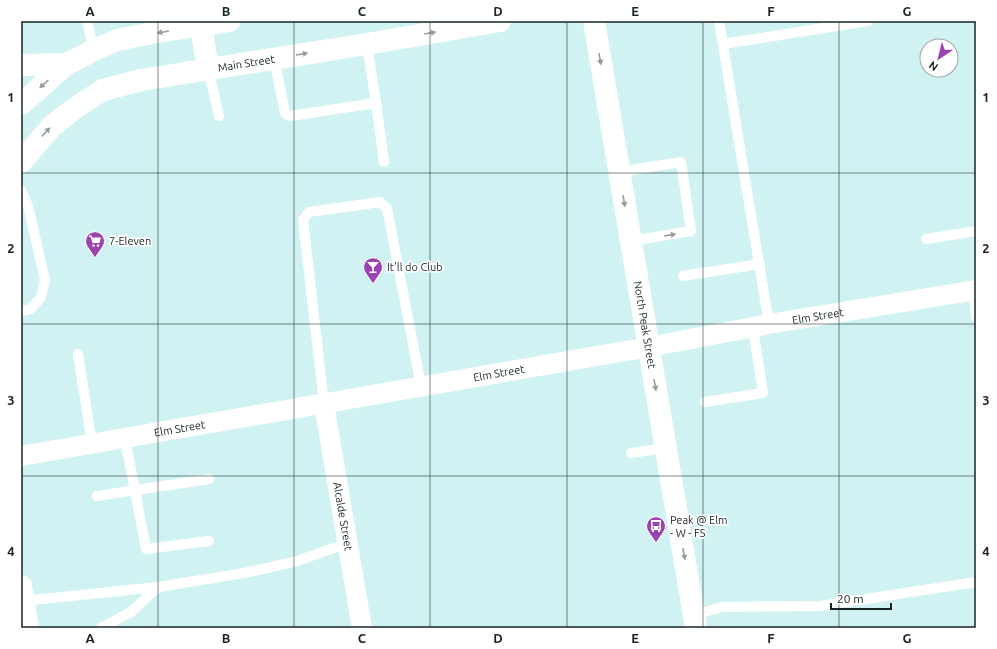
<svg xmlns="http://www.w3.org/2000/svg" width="997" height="649" font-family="Ubuntu,sans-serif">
  <rect width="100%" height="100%" fill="#d1f2f2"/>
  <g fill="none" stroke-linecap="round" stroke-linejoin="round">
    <g stroke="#fff" stroke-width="10">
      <polyline points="87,21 94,50"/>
      <polyline points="719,21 769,324"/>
      <polyline points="723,44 868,21"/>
      <polyline points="274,58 285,113 290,116 376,103 367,44"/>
      <polyline points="208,69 219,116"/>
      <polyline points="376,103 384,162"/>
      <polyline points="619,172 681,162 691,231 631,241"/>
      <polyline points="21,190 28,206 45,280 41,297 31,309 21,311"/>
      <polyline points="926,239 976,231"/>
      <polyline points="683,276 760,264"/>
      <polyline points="973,290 976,317"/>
      <polyline points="78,354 92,444"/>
      <polyline points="705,402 763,393 753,328"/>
      <polyline points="324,404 303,220 309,212 380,202 387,208 421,386"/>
      <polyline points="125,438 146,549 209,541"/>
      <polyline points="631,453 666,448"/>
      <polyline points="97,496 209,479"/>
      <polyline points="23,601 158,587 244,573 294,562 348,543"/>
      <polyline points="694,615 722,607 820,606 976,582"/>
      <polyline points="101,628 131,612 158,587"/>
    </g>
    <g stroke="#fff" stroke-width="20">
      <path id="s1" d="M324 404 362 628"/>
      <path id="s2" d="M21 456 649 347 769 324 976 290"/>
    </g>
    <polyline stroke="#fff" stroke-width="22" points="21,586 28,628"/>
    <g stroke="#fff" stroke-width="22">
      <path id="s3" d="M594 21 696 628"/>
      <polyline points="201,26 208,69"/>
      <polyline points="21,65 67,64"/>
      <polyline points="21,104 67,64 94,50 117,40 162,31 229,21"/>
      <path id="s4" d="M21 162 52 126 75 108 103 90 141 80 367 44 500 21"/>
    </g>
  </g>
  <defs><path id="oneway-solid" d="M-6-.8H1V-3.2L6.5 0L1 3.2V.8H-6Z"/></defs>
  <g fill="#979c9c">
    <use href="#oneway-solid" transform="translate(163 32) rotate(170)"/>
    <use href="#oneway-solid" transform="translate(430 33) rotate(-10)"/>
    <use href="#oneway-solid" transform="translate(302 54) rotate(-9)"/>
    <use href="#oneway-solid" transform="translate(600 59) rotate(80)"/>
    <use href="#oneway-solid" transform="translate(44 84) rotate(138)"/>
    <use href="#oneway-solid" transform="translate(46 132) rotate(-47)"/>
    <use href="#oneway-solid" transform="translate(624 201) rotate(80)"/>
    <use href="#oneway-solid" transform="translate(670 235) rotate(-9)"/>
    <use href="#oneway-solid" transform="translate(655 385) rotate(80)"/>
    <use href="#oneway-solid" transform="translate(684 554) rotate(80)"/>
  </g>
  <path fill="none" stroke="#182424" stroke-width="1" stroke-opacity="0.55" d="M158 21V628M294 21V628M430 21V628M567 21V628M703 21V628M839 21V628M21 173H976M21 324H976M21 476H976"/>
  <defs>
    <g id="supermarket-pin" transform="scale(1)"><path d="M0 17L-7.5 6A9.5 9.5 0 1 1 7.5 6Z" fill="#9b43b0" stroke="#fff"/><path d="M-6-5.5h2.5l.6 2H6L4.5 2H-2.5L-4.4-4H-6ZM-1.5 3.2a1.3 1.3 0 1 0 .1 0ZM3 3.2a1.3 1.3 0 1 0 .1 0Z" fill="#fff"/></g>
    <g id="bar-pin" transform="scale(1)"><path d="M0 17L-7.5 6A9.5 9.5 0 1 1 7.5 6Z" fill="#9b43b0" stroke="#fff"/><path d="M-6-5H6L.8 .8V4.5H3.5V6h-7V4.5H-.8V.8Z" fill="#fff"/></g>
    <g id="bus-pin" transform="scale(1)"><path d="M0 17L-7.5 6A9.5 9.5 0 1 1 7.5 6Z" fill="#9b43b0" stroke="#fff"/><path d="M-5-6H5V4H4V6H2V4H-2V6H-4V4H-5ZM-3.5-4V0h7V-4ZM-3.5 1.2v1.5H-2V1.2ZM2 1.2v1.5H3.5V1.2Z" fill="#fff"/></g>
  </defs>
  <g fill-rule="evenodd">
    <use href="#supermarket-pin" x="95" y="241"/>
    <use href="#bar-pin" x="373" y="267"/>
    <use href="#bus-pin" x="656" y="526"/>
  </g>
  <g text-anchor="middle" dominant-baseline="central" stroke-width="3.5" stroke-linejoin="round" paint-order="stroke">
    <g font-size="11" fill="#182424" stroke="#fff">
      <text stroke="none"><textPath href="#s4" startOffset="256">Main Street</textPath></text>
      <text stroke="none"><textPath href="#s2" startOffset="809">Elm Street</textPath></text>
      <text stroke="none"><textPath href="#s3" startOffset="308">North Peak Street</textPath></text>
      <text stroke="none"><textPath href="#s2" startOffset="485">Elm Street</textPath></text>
      <text stroke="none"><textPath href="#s2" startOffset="161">Elm Street</textPath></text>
      <text stroke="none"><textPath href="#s1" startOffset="114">Alcalde Street</textPath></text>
    </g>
    <g font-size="11" fill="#182424" stroke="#fff" text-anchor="start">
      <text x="109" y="241">7-Eleven</text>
      <text x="387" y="267">It'll do Club</text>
      <text x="670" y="520">Peak @ Elm<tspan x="670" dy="13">- W - FS</tspan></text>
    </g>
  </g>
  <rect width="997" height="649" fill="none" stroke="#ffffff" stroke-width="44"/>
  <g transform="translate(939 58) rotate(215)"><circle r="19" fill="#ffffff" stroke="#a3a7a7"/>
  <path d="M0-3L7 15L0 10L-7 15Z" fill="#9b43b0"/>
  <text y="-6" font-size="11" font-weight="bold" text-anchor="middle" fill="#182424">N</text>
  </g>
  <path d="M831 603v6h60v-6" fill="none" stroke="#182424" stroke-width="2"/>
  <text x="837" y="603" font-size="12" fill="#182424" stroke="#ffffff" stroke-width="3" paint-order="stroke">20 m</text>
  <rect x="22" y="22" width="953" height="605" fill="none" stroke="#182424" stroke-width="1.5"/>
  <g font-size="13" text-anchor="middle" font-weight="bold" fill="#182424">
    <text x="90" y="16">A</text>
    <text x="226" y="16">B</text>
    <text x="362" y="16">C</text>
    <text x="498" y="16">D</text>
    <text x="635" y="16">E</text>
    <text x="771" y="16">F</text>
    <text x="907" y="16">G</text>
    <text x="11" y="102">1</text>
    <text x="986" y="102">1</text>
    <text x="11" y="253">2</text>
    <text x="986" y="253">2</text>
    <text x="11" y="405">3</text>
    <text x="986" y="405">3</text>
    <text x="11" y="556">4</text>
    <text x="986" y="556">4</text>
    <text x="90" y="643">A</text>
    <text x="226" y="643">B</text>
    <text x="362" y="643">C</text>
    <text x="498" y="643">D</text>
    <text x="635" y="643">E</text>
    <text x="771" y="643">F</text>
    <text x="907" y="643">G</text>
  </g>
</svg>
